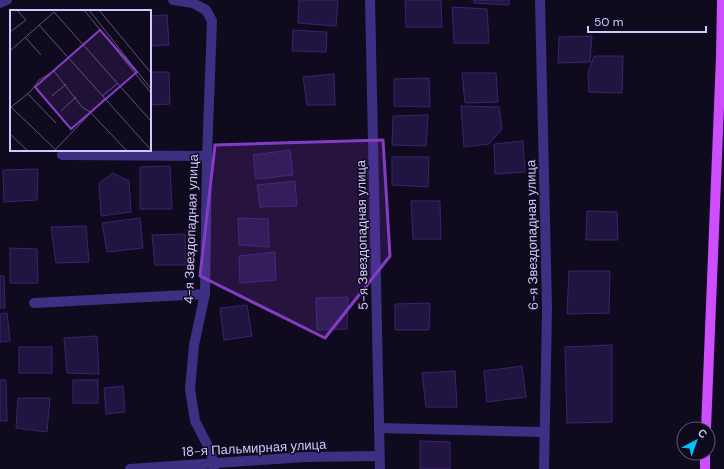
<svg xmlns="http://www.w3.org/2000/svg" width="724" height="469" font-family="'DM Sans',sans-serif">
  <rect width="100%" height="100%" fill="#0f0a1e"/>
  <g fill="#221441" stroke="#3a246f">
    <polygon points="299,0 338,0 336,26 298,23"/>
    <polygon points="405,0 441,0 442,27 406,27"/>
    <polygon points="474,0 509,0 509,5 474,3"/>
    <polygon points="452,7 487,9 489,43 454,43"/>
    <polygon points="167,15 169,45 150,46 150,16"/>
    <polygon points="293,30 327,32 326,52 292,51"/>
    <polygon points="592,36 590,62 558,63 559,37"/>
    <polygon points="594,56 623,56 622,93 589,92 588,73"/>
    <polygon points="150,72 169,72 170,104 150,105"/>
    <polygon points="462,73 496,73 498,102 465,103"/>
    <polygon points="334,74 335,105 307,105 303,77"/>
    <polygon points="429,78 430,107 394,106 394,79"/>
    <polygon points="461,106 499,107 502,129 489,144 464,147"/>
    <polygon points="428,115 426,146 392,145 393,116"/>
    <polygon points="523,141 525,172 495,174 494,144"/>
    <polygon points="290,150 293,175 256,179 253,155"/>
    <polygon points="392,157 429,157 428,187 392,185"/>
    <polygon points="170,166 172,209 140,209 140,167"/>
    <polygon points="38,169 37,200 4,202 3,170"/>
    <polygon points="113,173 129,181 131,212 101,216 99,183"/>
    <polygon points="295,181 297,206 260,207 257,185"/>
    <polygon points="411,201 440,201 441,239 413,239"/>
    <polygon points="587,211 617,212 618,240 586,240"/>
    <polygon points="140,218 143,248 107,252 102,223"/>
    <polygon points="238,218 268,219 269,247 239,245"/>
    <polygon points="86,226 89,262 56,263 51,227"/>
    <polygon points="185,234 186,265 155,265 152,235"/>
    <polygon points="10,248 37,249 38,283 10,283"/>
    <polygon points="275,252 276,280 240,283 239,256"/>
    <polygon points="569,271 610,271 609,313 567,314"/>
    <polygon points="0,276 4,276 5,308 0,308"/>
    <polygon points="348,297 347,329 317,330 316,298"/>
    <polygon points="430,303 429,330 395,330 395,304"/>
    <polygon points="247,305 252,336 224,340 220,308"/>
    <polygon points="7,313 10,341 0,342 0,314"/>
    <polygon points="97,336 99,374 67,373 64,338"/>
    <polygon points="612,345 612,422 567,423 565,347"/>
    <rect x="19" y="347" width="33" height="26"/>
    <polygon points="522,366 526,397 487,402 484,371"/>
    <polygon points="455,371 457,407 426,407 422,373"/>
    <polygon points="0,380 6,380 7,421 0,421"/>
    <rect x="73" y="380" width="25" height="23"/>
    <polygon points="123,386 125,412 106,414 104,388"/>
    <polygon points="18,398 50,398 47,432 16,428"/>
    <polygon points="420,441 450,442 450,469 420,469"/>
  </g>
  <g fill="none" stroke-linecap="round" stroke-linejoin="round">
    <g stroke="#3b3082" stroke-width="10">
      <polyline points="173,0 193,3 206,10 212,21 207,156 205,294 194,345 190,389 195,421 208,446 214,463 214,469"/>
      <polyline points="370,0 380,469"/>
      <polyline points="540,0 547,309 544,469"/>
      <polyline points="0,3 7,0"/>
      <polyline points="62,155 207,156"/>
      <polyline points="34,303 205,294"/>
      <polyline points="379,428 544,432"/>
      <polyline points="130,469 305,457 379,456"/>
    </g>
    <g stroke="#ce4eff" stroke-width="10">
      <polyline points="706,429 721,57 722,0"/>
      <polyline points="705,469 705,453"/>
    </g>
  </g>
  <path fill="#843cc5" fill-opacity="0.2" stroke="#843cc5" stroke-width="3" stroke-linejoin="round" d="M383 140 390 256 325 338 200 276 215 145Z"/>
  <g text-anchor="middle" dominant-baseline="central" stroke-width="3" stroke-linejoin="round" paint-order="stroke">
    <g font-size="13" fill="#d3c7ff" stroke="#0f0a1e">
      <text transform="translate(191 229) rotate(-88)">4-я Звездопадная улица</text>
      <text transform="translate(362 235) rotate(-91)">5-я Звездопадная улица</text>
      <text transform="translate(532 235) rotate(-91)">6-я Звездопадная улица</text>
      <text transform="translate(254 448) rotate(-3)">18-я Пальмирная улица</text>
    </g>
  </g>
  <g transform="translate(10 10)">
    <rect width="141" height="141" fill="#0f0a1e"/>
    <path fill="none" stroke="#5d5678" stroke-width="1" d="M74 0 141 83M79 0 141 79M89 0 141 63M29 15 141 140M0 22 16 10 7 0M15 27 31 45M0 41 44 2 141 111M18 84 46 113M42 86 56 74M92 86 108 73M1 97 47 141M0 98 21 81 29 70 44 61 72 97 80 102 117 141M51 101 66 87M0 124 18 141M44 141 95 88"/>
    <path fill="#843cc5" fill-opacity="0.15" stroke="#843cc5" stroke-width="2" d="M90 20 127 62 61 119 25 77Z"/>
    <rect width="141" height="141" fill="none" stroke="#d3c7ff" stroke-width="2"/>
  </g>
  <g transform="translate(696 441) rotate(41)"><circle r="19" fill="#0f0a1e" stroke="#5d5678"/>
  <path d="M0-3L7 15L0 10L-7 15Z" fill="#00c2f2"/>
  <text y="-6" font-size="11" font-weight="bold" text-anchor="middle" fill="#d3c7ff">С</text>
  </g>
  <path d="M588 26v6h118v-6" fill="none" stroke="#d3c7ff" stroke-width="2"/>
  <text x="594" y="26" font-size="12" fill="#d3c7ff" stroke="#0f0a1e" stroke-width="3" paint-order="stroke">50 m</text>
</svg>
